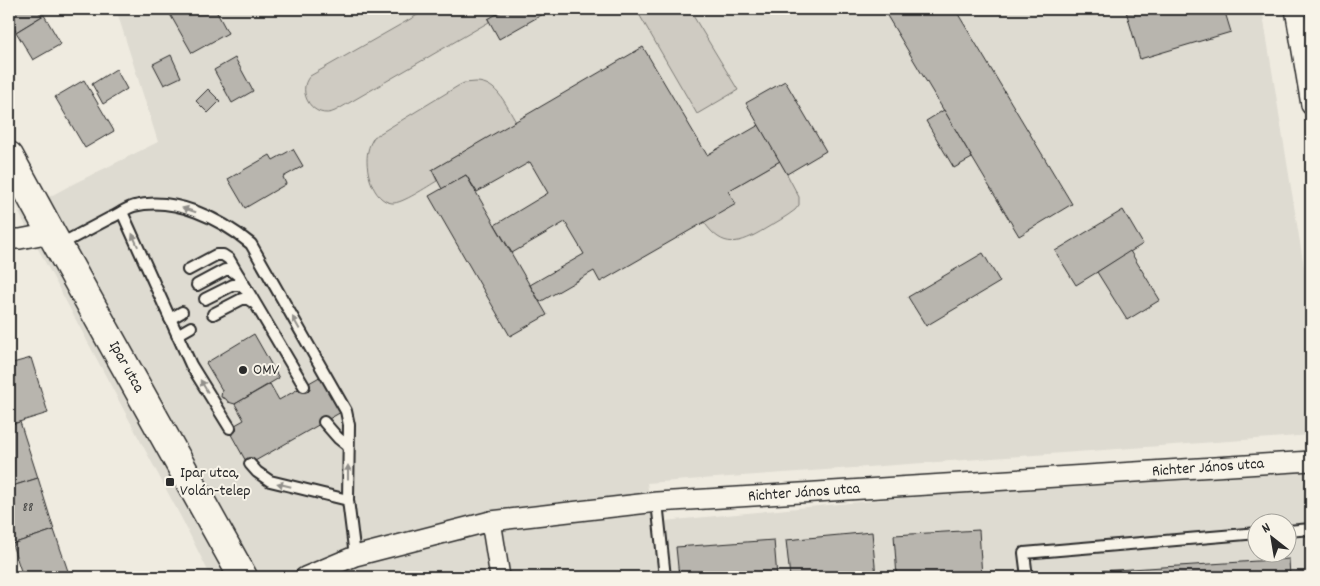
<svg xmlns="http://www.w3.org/2000/svg" width="1320" height="586" font-family="Dekko,sans-serif">
  <rect width="100%" height="100%" fill="#efebe0"/>
  <filter id="ink" filterUnits="userSpaceOnUse"><feTurbulence type="fractalNoise" baseFrequency=".02" numOctaves="2"/><feDisplacementMap in="SourceGraphic" scale="10" xChannelSelector="R" yChannelSelector="G"/><feConvolveMatrix kernelMatrix="1 2 1 2 8 2 1 2 1" color-interpolation-filters="sRGB"/></filter>
  <g filter="url(#ink)">
    <path fill="#dedbd1" fill-rule="evenodd" d="M116 9H1262L1311 310V435L647 483 654 522 880 500 1311 463V577H211L183 521 19 213 73 184 158 142ZM1258 524H1288V554H1258Z"/>
    <g fill="#cfcbc2" stroke="#7d7b76">
      <path d="M428 9 504 10 488 19 489 22 335 111C314 121 295 92 310 76Z"/>
      <polygon points="636,9 689,9 738,90 697,114"/>
      <path d="M476 82C498 82 506 106 516 122L432 170 437 181C428 186 402 204 392 203 372 201 364 167 368 151 369 146 371 142 374 137L458 86 464 83Z"/>
      <path d="M780 161 799 197V205L795 210C786 217 775 223 765 229 740 244 723 250 704 222L728 191Z"/>
    </g>
    <g fill="#b8b5ae" stroke="#2b2b2b">
      <polygon points="9,9 37,9 42,16 16,32 9,19"/>
      <polygon points="167,9 215,9 228,33 192,53"/>
      <polygon points="504,9 552,9 499,39 488,19 504,10"/>
      <polygon points="883,9 955,9 1072,204 1019,236"/>
      <polygon points="1132,9 1224,9 1231,32 1140,59 1126,11"/>
      <polygon points="44,15 61,44 33,60 16,32"/>
      <polygon points="643,47 707,155 759,125 780,161 728,191 736,204 600,282 594,271 540,302 530,285 584,254 565,222 512,253 495,225 548,193 530,162 477,192 466,175 442,189 432,170"/>
      <polygon points="171,55 181,77 164,85 153,64"/>
      <polygon points="235,58 253,91 232,103 214,70"/>
      <polygon points="116,69 127,89 103,104 92,84"/>
      <polygon points="84,80 114,131 85,148 55,97"/>
      <polygon points="785,81 826,151 787,174 746,103"/>
      <polygon points="208,89 220,101 208,113 196,101"/>
      <polygon points="944,110 972,158 954,168 926,121"/>
      <polygon points="293,149 303,166 283,177 286,184 245,208 228,179 270,155 273,160"/>
      <polygon points="466,175 547,315 510,336 429,196"/>
      <polygon points="1123,210 1143,244 1076,285 1055,251"/>
      <polygon points="1130,251 1160,300 1127,320 1097,272"/>
      <polygon points="983,253 1000,282 926,326 908,297"/>
      <polygon points="254,334 279,378 235,404 228,402 226,399 221,397 222,390 206,363"/>
      <polygon points="31,358 48,413 9,425 9,364"/>
      <polygon points="323,375 343,411 248,465 228,429 244,420 235,404 270,384 279,400"/>
      <polygon points="20,422 38,478 9,487 9,425"/>
      <polygon points="38,478 54,530 12,544 9,534 9,487"/>
      <polygon points="54,530 70,577 23,577 12,544"/>
      <polygon points="979,530 982,577 897,577 894,535"/>
      <polygon points="872,532 876,577 790,577 786,540"/>
      <polygon points="774,540 777,577 679,577 676,547"/>
      <polygon points="1289,559 1290,577 1068,577 1068,573"/>
    </g>
    <g fill="none" stroke-linecap="round" stroke-linejoin="round">
      <g stroke="#2b2b2b" stroke-width="14">
        <g id="lane">
          <polyline points="122,212 191,365 230,428"/>
          <path d="M59 245C76 236 93 227 110 218 118 215 126 208 134 206 175 196 221 219 251 244L346 411 349 425 348 500 355 556"/>
          <polyline points="188,270 216,255 223,255 229,259 304,386"/>
          <polyline points="197,285 225,270 231,270 239,276"/>
          <polyline points="205,299 233,285 240,285 247,291"/>
          <polyline points="213,314 242,299 248,299 254,303"/>
          <polyline points="170,319 182,312"/>
          <polyline points="177,335 191,327"/>
          <polyline points="324,422 338,438 348,446"/>
          <polyline points="250,464 257,472 270,481 348,500"/>
          <polyline points="657,502 665,577"/>
          <polyline points="1288,531 1311,529"/>
          <polyline points="1027,577 1024,553 1258,533"/>
        </g>
      </g>
      <g stroke="#2b2b2b" stroke-width="22">
        <g id="street">
          <polyline points="1295,9 1311,105"/>
          <polyline points="9,239 20,239 51,233"/>
          <polyline points="491,521 500,577"/>
          <polyline points="305,577 355,556 491,521 657,502 1311,461"/>
        </g>
      </g>
      <g stroke="#2b2b2b" stroke-width="31">
        <polyline id="secondary" points="9,156 51,233 243,577"/>
      </g>
      <use href="#lane" stroke="#f7f3e8" stroke-width="10"/>
      <use href="#street" stroke="#f7f3e8" stroke-width="19"/>
      <use href="#secondary" stroke="#f7f3e8" stroke-width="28"/>
    </g>
    <defs><path id="oneway-solid" d="M-6-.8H1V-3.2L6.5 0L1 3.2V.8H-6Z" transform="scale(1.25)"/></defs>
    <g fill="#918f8a">
      <use href="#oneway-solid" transform="translate(189 210) rotate(-163)"/>
      <use href="#oneway-solid" transform="translate(135 240) rotate(-114)"/>
      <use href="#oneway-solid" transform="translate(296 323) rotate(-119)"/>
      <use href="#oneway-solid" transform="translate(204 386) rotate(-121)"/>
      <use href="#oneway-solid" transform="translate(348 472) rotate(-90)"/>
      <use href="#oneway-solid" transform="translate(284 485) rotate(-166)"/>
    </g>
  </g>
  <g fill="#2b2b2b" stroke="#f7f3e8" stroke-width="2">
    <circle cx="243" cy="370" r="5"/>
    <rect x="165" y="477" width="10" height="10" rx="2.5"/>
  </g>
  <g text-anchor="middle" dominant-baseline="central" stroke-width="4" stroke-linejoin="round" paint-order="stroke">
    <g font-size="14" fill="#4e4e4c">
      <text x="28" y="508">88</text>
    </g>
    <g font-size="16" fill="#2b2b2b" stroke="#f7f3e8">
      <text transform="translate(126 367) rotate(61)">Ipar utca</text>
      <text transform="translate(1208 468) rotate(-4)">Richter János utca</text>
      <text transform="translate(804 493) rotate(-4)">Richter János utca</text>
    </g>
    <g font-size="16" fill="#2b2b2b" stroke="#f7f3e8" text-anchor="start">
      <text x="253" y="370">OMV</text>
      <text x="180" y="473">Ipar utca,<tspan x="180" dy="18">Volán-telep</tspan></text>
    </g>
  </g>
  <rect width="1320" height="586" fill="none" stroke="#f7f3e8" stroke-width="30"/>
  <rect x="15" y="15" width="1290" height="556" fill="none" stroke="#2b2b2b" stroke-width="2" filter="url(#ink)"/>
  <g transform="translate(1272 538) rotate(329)"><circle r="24" fill="#f7f3e8" stroke="#a5a39c"/>
  <path d="M0-4L9 19L0 12L-9 19Z" fill="#2b2b2b"/>
  <text y="-8" font-size="14" font-weight="bold" text-anchor="middle" fill="#2b2b2b">N</text>
  </g>
</svg>
